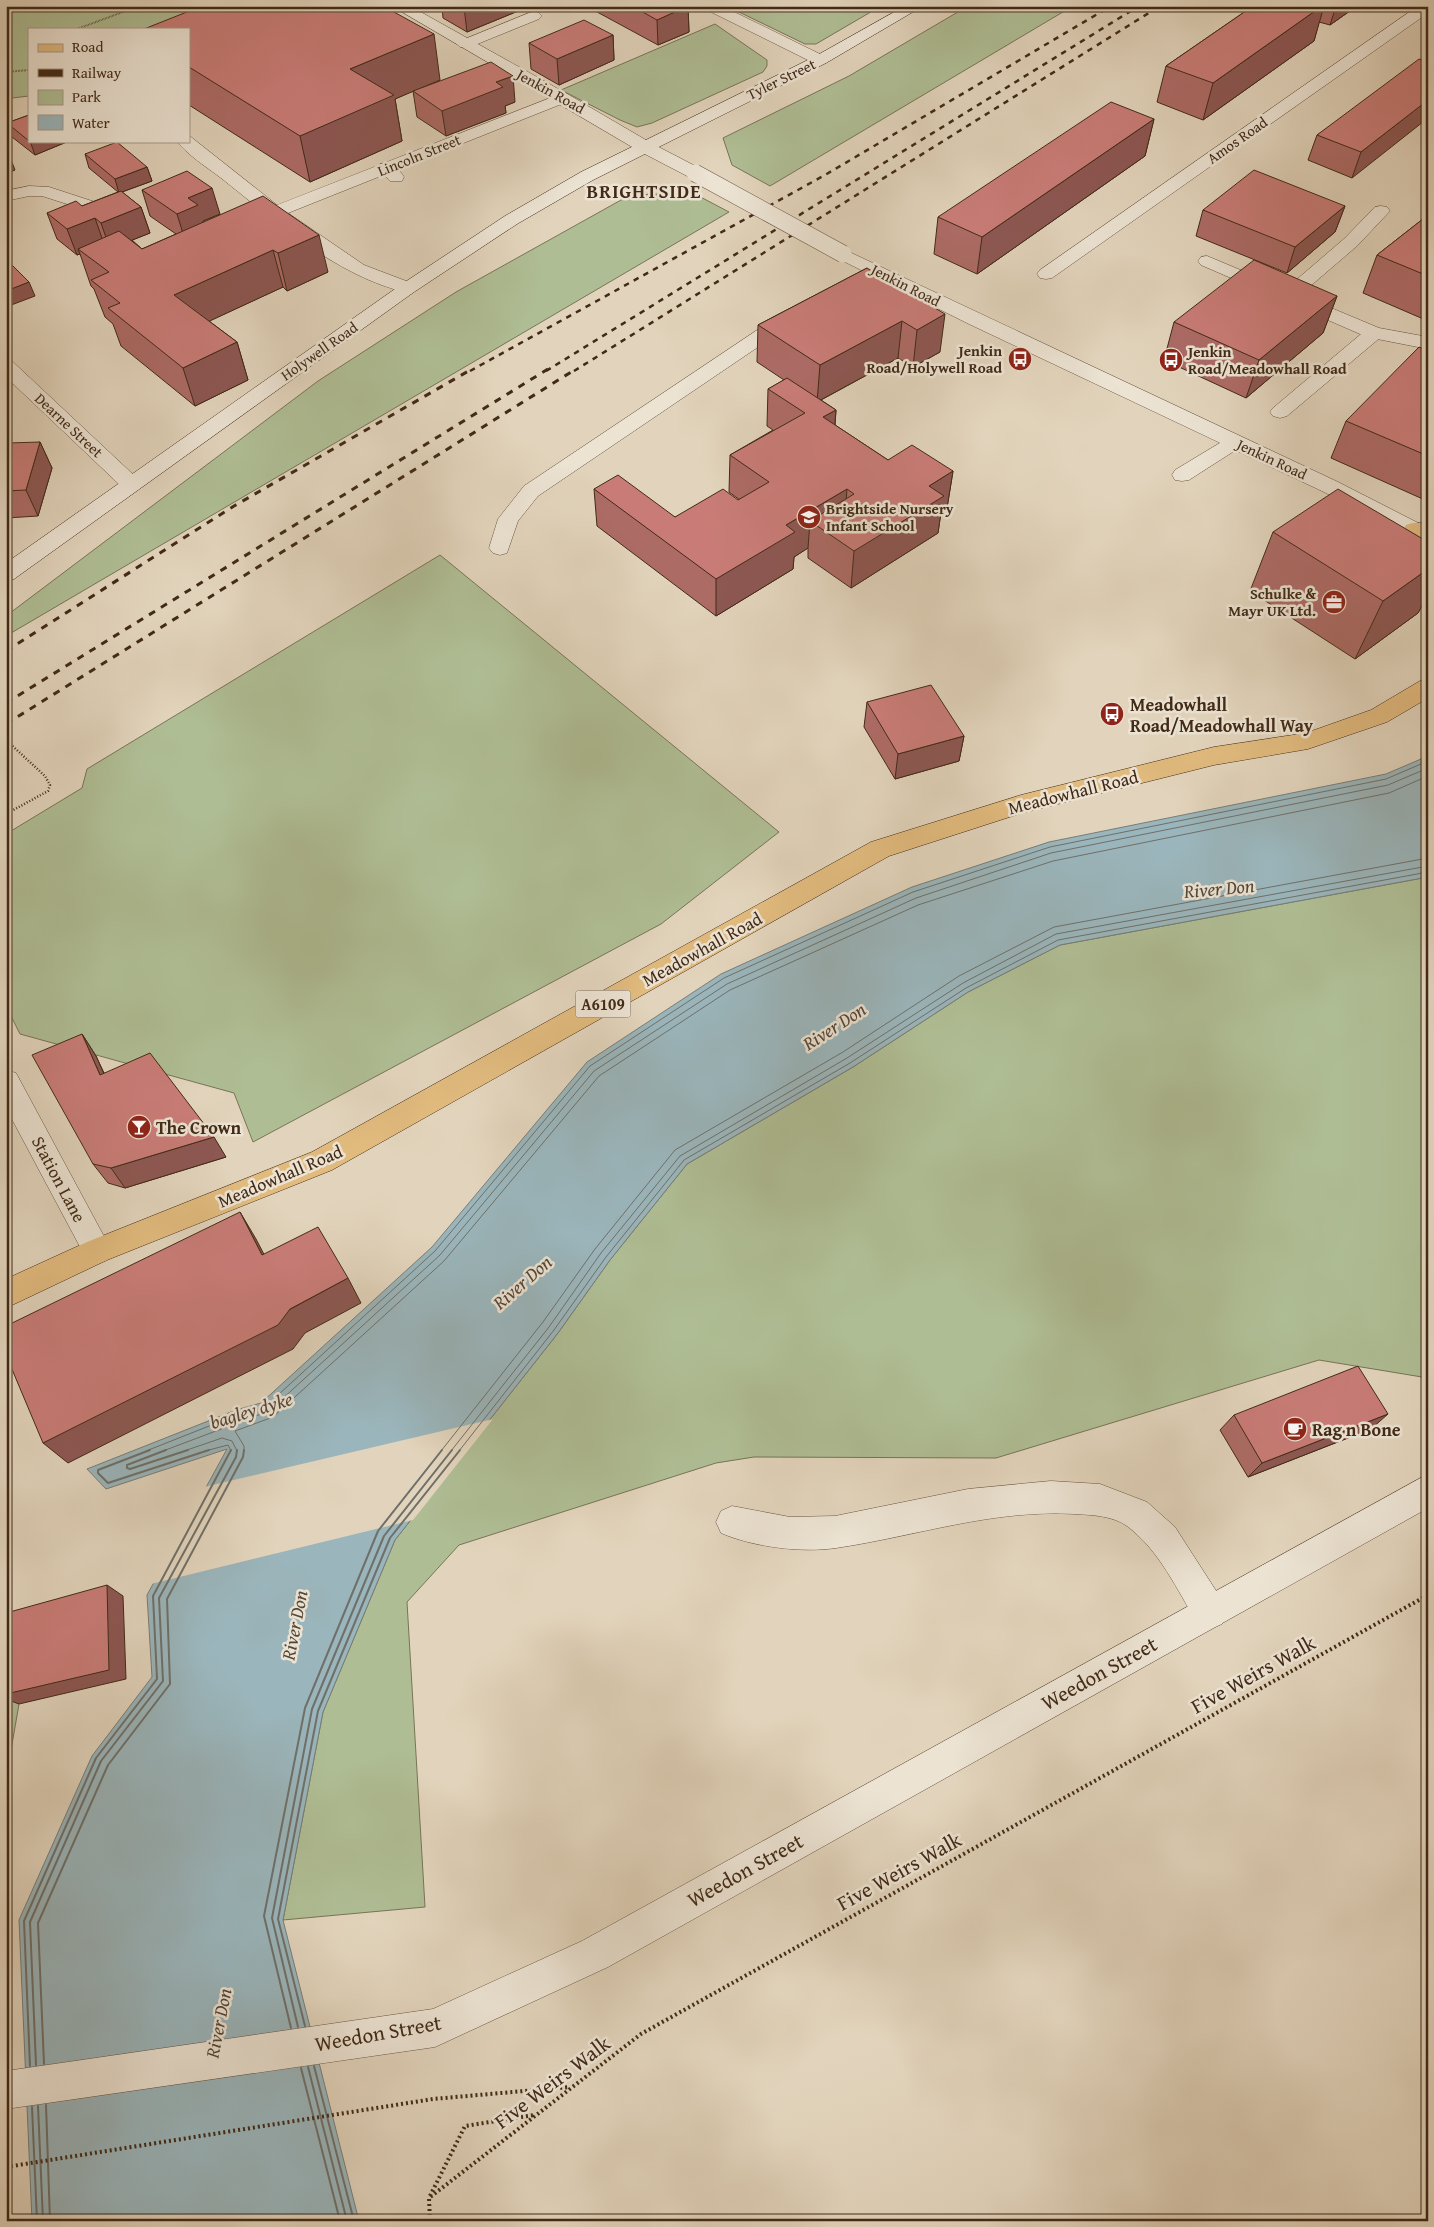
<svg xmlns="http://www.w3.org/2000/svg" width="1434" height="2227" font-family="'Gentium Book Plus',serif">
  <rect width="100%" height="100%" fill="#e2d4bc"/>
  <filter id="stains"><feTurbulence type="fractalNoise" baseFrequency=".004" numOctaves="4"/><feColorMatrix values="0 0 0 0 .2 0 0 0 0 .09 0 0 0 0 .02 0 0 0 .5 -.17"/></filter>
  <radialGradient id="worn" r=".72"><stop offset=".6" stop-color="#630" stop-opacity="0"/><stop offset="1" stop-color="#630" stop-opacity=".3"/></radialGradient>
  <g fill="#afbd94" stroke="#787456">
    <polygon points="6,6 290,6 189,29 29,29 29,96 12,98 6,95"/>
    <polygon points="750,6 881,6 816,44 805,44 739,12"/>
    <polygon points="968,6 1073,6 770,186 732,165 723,138 849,76"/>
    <polygon points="715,24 767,60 767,66 763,72 652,123 637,127 620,120 561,90"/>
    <polygon points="693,193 729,212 6,636 6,616 318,381 456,292 630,195"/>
    <polygon points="440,555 779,832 661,924 253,1142 234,1093 20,1034 6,1006 6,834 82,788 87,769"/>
    <polygon points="1428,877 1428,1378 1319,1360 996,1458 754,1457 716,1463 459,1545 407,1602 425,1907 283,1920 323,1712 395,1540 558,1333 610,1260 687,1164 853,1067 968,992 1060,945"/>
    <polygon points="19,1656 19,1704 6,1779 6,1659"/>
  </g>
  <polygon fill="#9ab5bb" stroke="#767d79" points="1428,756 1428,877 1060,945 968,992 853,1067 687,1164 610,1260 558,1333 395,1540 323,1712 283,1920 359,2221 32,2221 19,1920 92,1756 152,1677 147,1595 227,1449 106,1489 87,1469 236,1410 261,1403 432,1247 587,1062 721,974 912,887 1049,842 1386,774"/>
  <polygon fill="#e2d4bc" points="493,1419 413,1520 151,1584 204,1487"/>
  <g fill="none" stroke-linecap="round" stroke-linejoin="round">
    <g stroke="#6e7069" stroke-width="1">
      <polyline points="146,1451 237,1415 265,1407 435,1251 590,1066 724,978 913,892 1050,847 1386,779 1428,761"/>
      <polyline points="163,1451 269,1411 440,1255 594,1071 727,984 916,898 1051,853 1388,785 1428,768"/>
      <polyline points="184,1451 222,1438 232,1441 237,1451"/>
      <polyline points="205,1451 228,1445 231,1451"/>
      <polyline points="244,1451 244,1446 235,1431 273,1417 444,1261 599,1076 730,990 918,905 1053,861 1389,793 1428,776"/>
      <polyline points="441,1451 543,1322 595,1249 675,1150 843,1052 959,976 1054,927 1428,858"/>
      <polyline points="451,1451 549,1327 601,1253 680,1156 847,1058 963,983 1056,934 1428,866"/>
      <polyline points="459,1451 554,1330 606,1257 684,1160 850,1063 966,988 1058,940 1428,872"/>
    </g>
    <g stroke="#6e7069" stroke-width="2">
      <polyline points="150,1450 98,1470 98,1473 108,1483 209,1450"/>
      <polyline points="166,1450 127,1465 127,1468 130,1469 188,1450"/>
      <polyline points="305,2026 278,1919 318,1711 390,1538 460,1450"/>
      <polyline points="298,2027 272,1918 312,1709 384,1536 452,1450"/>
      <polyline points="291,2028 264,1916 305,1708 378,1531 442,1450"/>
      <polyline points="44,2064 38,1923 108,1765 170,1684 167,1599 243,1457 244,1450"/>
      <polyline points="36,2065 30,1922 101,1761 163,1681 159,1598 236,1457 237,1450"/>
      <polyline points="30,2066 24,1921 96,1758 157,1679 153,1596 231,1450"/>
      <polyline points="314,2066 354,2221"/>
      <polyline points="308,2067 347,2221"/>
      <polyline points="301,2068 340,2221"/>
      <polyline points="46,2105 50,2221"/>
      <polyline points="38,2106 43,2221"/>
      <polyline points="32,2107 37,2221"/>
    </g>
    <g stroke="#695440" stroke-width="1">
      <g id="service">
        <polygon points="534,11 539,13 542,16 539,19 470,47 460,47 457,44 460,41"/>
        <path d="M386 163C394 165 400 170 404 177L402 181H390L378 168 380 164Z"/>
        <polygon points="1381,206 1387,207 1390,211 1357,246 1293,301 1287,302 1281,301 1278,297 1281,293 1345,238 1375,207"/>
        <polygon points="788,312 795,314 797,318 795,322 538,496 518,521 507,553 500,555 493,553 489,548 498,519 524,486 781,314"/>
        <polygon points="1374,327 1381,329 1383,333 1381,337 1287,416 1280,418 1273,416 1270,412 1273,408 1367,329"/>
        <polygon points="1235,436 1242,438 1245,442 1242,446 1189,480 1182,481 1175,480 1172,475 1175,470 1228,438"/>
        <path d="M1051 1481 1100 1484 1147 1502 1175 1527 1222 1600 1227 1612 1222 1624 1210 1629 1198 1624C1177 1590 1160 1551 1127 1526 1113 1516 1093 1515 1076 1514 993 1509 917 1536 836 1548 802 1553 753 1547 721 1533L716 1522 721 1511 732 1506 790 1517 835 1516 968 1489Z"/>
      </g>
    </g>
    <g stroke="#695440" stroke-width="1">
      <g id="minor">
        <polygon points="703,6 722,6 826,57 828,60 826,63 814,63 705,9"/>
        <polygon points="1418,6 1428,6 1428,13 1052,278 1046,279 1040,278 1037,274 1040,270"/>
        <path d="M563 93 569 95 571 98 569 101 288 213 364 265 414 284 417 288 414 292 408 293C336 276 278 223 221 178 208 168 186 154 177 141H189V137H191L277 205Z"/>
        <polygon points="29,186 49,187 98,203 101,207 98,211 92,212 42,196 29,196 6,201 6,191"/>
        <polygon points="1207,256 1379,328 1428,337 1428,349 1367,337 1201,265 1198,261 1201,257"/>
        <polygon points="6,360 13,362 138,479 141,484 138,489 131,490 124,489 6,377"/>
        <polygon points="6,1070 16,1073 107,1242 112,1251 107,1260 97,1264 87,1260 6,1108"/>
      </g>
    </g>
    <g stroke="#695440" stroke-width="1">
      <g id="tertiary">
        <polygon points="392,6 410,6 569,95 651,143 701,169 703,173 701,177 689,177 639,151"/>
        <polygon points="843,249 1338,482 1428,528 1428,544 1324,492 969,324 837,258 834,254 837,250"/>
        <polygon points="1428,1474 1428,1508 608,1967 448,2041 435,2047 6,2109 6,2071 433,2009 582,1941"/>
      </g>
    </g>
    <g stroke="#412a17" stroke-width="1">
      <polygon id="secondary" points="905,6 923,6 826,63 593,180 517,224 414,292 14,579 6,581 6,563 402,284 505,216 581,172 814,57"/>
    </g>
    <g stroke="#412a17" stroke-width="1">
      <g id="primary">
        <polygon points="1413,523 1428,523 1428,563 1421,561 1403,530 1406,525"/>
        <polygon points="1428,679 1428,698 1387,722 1308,749 1214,765 1022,813 889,856 332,1170 107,1260 6,1308 6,1279 87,1242 312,1152 871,842 1021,795 1214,747 1306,733 1371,710 1420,681"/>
      </g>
    </g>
    <g stroke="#412a17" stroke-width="2" stroke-dasharray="0.5 1" stroke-linecap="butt">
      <polyline points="192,6 199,12"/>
      <polyline points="77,29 139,6"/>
      <polyline points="6,72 29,70"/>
    </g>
    <polyline stroke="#412a17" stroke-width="2.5" stroke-dasharray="1 2" stroke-linecap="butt" points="6,740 45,776 50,785 48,791 6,814"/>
    <g stroke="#412a17" stroke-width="4" stroke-dasharray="2 3" stroke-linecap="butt">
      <polyline points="6,2167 433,2099 570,2087"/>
      <polyline points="430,2196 465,2126 534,2115"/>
      <polyline points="430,2221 429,2198 641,2034 1428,1595"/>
    </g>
    <use href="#service" fill="#ece3d3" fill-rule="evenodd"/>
    <use href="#minor" fill="#ece3d3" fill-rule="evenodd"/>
    <use href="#tertiary" fill="#ece3d3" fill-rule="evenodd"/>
    <use href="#secondary" fill="#ece3d3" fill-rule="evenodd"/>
    <use href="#primary" fill="#e1ba7e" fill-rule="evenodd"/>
    <g stroke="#412a17" stroke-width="2.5" stroke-dasharray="5.5 5.5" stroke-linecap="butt">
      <polyline points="470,371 825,175 1111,6"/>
      <polyline points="546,371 1139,6"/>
      <polyline points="574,371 1160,6"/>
    </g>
    <g stroke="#412a17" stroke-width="3" stroke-dasharray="7 7" stroke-linecap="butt">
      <polyline points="6,651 234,506 472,369"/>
      <polyline points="6,703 548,369"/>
      <polyline points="6,724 576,369"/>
    </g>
    <g stroke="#695440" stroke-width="18" stroke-linecap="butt">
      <polyline id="tertiary-bridge" points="695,173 843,254"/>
    </g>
    <use href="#tertiary-bridge" stroke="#ece3d3" stroke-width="17"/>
  </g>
  <g fill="#ad6b66" stroke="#412a17">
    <polygon points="442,6 523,6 523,9 467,32 443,18"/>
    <polygon points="586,6 688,6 689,32 658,45"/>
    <polygon points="1253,6 1357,6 1330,25 1319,22 1314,41 1203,120 1157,102 1166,66"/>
    <polygon points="189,29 440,80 422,88 515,102 505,106 506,113 446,136 417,117 413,91 395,99 402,141 310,182 189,105"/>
    <polygon points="613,35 614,60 559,85 531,69 529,43"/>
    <polygon points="1428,62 1352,178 1308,160 1317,135"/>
    <polygon points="29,115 29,141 69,141 35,155 12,137 7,123"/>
    <polygon points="1154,119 1145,156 977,274 934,254 938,217"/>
    <polygon points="85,154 147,167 152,181 122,192 141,207 150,233 132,240 142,249 176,234 150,216 142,190 220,214 203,221 203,222 328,272 287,291 283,287 209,321 237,342 248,380 195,406 121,346 113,324 105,317 94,289 91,286 80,254 77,255 57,239 47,213 82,206 118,192 89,168"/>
    <polygon points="1345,206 1335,232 1287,273 1196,236 1203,210"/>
    <polygon points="1428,215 1428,321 1363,293 1377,255"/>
    <polygon points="867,268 940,352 913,367 898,358 821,400 836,410 835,425 888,460 953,471 947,508 941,512 938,533 851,588 808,558 808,548 794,557 793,569 716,616 597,526 594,489 675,517 740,500 729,492 730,455 773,430 767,426 768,389 784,380 757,362 758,325"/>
    <polygon points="1337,296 1323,333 1246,398 1164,360 1174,322"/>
    <polygon points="1428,351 1428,498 1425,500 1331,458 1346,421"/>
    <polygon points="40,442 52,468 38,516 6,518 6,450"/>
    <polygon points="1273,532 1428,542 1428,595 1418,613 1355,659 1250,591"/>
    <polygon points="867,702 964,736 959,761 895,779 864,727"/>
    <polygon points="82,1034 96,1056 104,1073 226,1157 125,1188 108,1183 93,1164"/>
    <polygon points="1234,1415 1371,1429 1248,1477 1220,1430"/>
  </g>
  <g fill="#8d5753" stroke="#412a17">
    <polygon points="465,6 523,6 523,9 467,32 464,7"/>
    <polygon points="688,6 689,32 658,45 657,20"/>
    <polygon points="1322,6 1324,6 1314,41 1203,120 1213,83"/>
    <polygon points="1336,6 1357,6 1330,25"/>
    <polygon points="434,34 440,80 395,99 402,141 310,182 300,136 350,69"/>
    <polygon points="613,35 614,60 559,85 557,59"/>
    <polygon points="513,76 515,102 505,106 506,113 446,136 442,111 496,82"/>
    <polygon points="1428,100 1428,118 1352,178 1361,152"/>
    <polygon points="1154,119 1145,156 977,274 982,237"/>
    <polygon points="30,141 69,141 35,155"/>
    <polygon points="10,157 15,170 6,174 6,158"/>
    <polygon points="147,167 152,181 119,193 115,179"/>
    <polygon points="212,188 220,214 203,221 206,231 185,240 177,214 188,198"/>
    <polygon points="1345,206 1335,232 1287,273 1295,247"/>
    <polygon points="141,207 150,233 110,249 101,223"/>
    <polygon points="95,218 104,244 78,249 80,254 77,255 67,229"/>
    <polygon points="319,235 328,272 287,291 278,253"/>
    <polygon points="273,250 283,287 186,332 174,295"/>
    <polygon points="29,282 35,296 6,307 6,291"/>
    <polygon points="1337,296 1323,333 1246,398 1259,360"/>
    <polygon points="945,314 940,352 913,367 917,330"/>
    <polygon points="902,321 898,358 817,402 820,365"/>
    <polygon points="237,342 248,380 195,406 183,368"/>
    <polygon points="836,410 833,448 823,417"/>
    <polygon points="40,442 52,468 38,516 26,490"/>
    <polygon points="953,471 947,508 941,512 938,533 851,588 854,551 929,486"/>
    <polygon points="847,489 844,527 810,521 808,548 794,557 793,569 716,616 716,579 786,525"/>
    <polygon points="1428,569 1428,595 1418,613 1355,659 1383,601"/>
    <polygon points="964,736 959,761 895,779 898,754"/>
    <polygon points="82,1034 96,1056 114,1096 100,1075"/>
    <polygon points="214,1137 226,1157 125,1188 111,1168"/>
    <polygon points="240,1212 256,1239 278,1281 262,1255"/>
    <polygon points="348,1278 361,1303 305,1333 293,1349 68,1463 43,1443"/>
    <polygon points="1388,1414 1371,1429 1248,1477 1262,1463"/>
    <polygon points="107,1585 123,1596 126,1679 19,1704 6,1699 6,1694"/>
  </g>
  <g fill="#c97c77" stroke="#412a17">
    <polygon points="202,6 383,6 434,34 350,69 394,95 300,136 189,67 189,29 144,29"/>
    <polygon points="632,6 688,6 657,20"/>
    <polygon points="1253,6 1322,6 1213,83 1166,66"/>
    <polygon points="584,20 613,35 557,59 529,43"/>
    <polygon points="1419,59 1428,62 1428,100 1361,152 1317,135"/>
    <polygon points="491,62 513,76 496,82 503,87 442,111 413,91"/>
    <polygon points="1111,102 1154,119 982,237 938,217"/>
    <polygon points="29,115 29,141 7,123"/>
    <polygon points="117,142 147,167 115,179 85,154"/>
    <polygon points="6,153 10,157 6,158"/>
    <polygon points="1254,170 1345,206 1295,247 1203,210"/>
    <polygon points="187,171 212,188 188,198 198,205 177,214 142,190"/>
    <polygon points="121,191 141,207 101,223 95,218 67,229 47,213 76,201 82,206"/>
    <polygon points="263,196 319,235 278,253 273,250 174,295 237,342 183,368 108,308 120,303 91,280 109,272 78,249 119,231 142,249"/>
    <polygon points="1428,215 1428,276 1377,255"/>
    <polygon points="6,259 29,282 6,291"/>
    <polygon points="1254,260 1337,296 1259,360 1174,322"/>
    <polygon points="867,268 945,314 917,330 902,321 820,365 758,325"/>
    <polygon points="1419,347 1428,351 1428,456 1346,421"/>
    <polygon points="787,378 836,410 823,417 888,460 912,445 953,471 929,486 944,496 854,551 810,521 854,494 847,489 786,525 795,532 716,579 594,489 618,475 675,517 723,489 738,500 769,482 730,455 805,413 768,389"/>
    <polygon points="40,442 26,490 6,491 6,450 8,443"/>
    <polygon points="1338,489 1428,542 1428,569 1383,601 1273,532"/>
    <polygon points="931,685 964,736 898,754 867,702"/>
    <polygon points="82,1034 100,1075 150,1053 214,1137 111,1168 93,1164 32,1055"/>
    <polygon points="240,1212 262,1255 318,1227 348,1278 290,1309 278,1325 43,1443 6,1355 6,1326"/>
    <polygon points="1358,1366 1388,1414 1262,1463 1234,1415"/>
    <polygon points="107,1585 109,1670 6,1694 6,1613"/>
  </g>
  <defs>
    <g id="bus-disc" transform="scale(1.25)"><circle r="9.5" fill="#8f2418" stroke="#ece3d3"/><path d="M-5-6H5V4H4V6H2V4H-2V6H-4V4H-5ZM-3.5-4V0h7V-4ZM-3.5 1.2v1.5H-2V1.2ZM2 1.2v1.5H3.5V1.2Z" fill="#fff"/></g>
    <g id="school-disc" transform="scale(1.25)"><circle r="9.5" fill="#8f2418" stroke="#ece3d3"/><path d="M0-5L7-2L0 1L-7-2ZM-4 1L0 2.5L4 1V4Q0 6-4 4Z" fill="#fff"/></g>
    <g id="office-disc" transform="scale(1.25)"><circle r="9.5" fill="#8f2418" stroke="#ece3d3"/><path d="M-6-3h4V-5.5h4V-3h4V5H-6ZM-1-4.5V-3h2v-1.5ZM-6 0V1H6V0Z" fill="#fff"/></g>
    <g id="bar-disc" transform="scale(1.25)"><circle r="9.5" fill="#8f2418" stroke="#ece3d3"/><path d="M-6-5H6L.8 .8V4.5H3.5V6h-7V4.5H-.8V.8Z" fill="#fff"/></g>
    <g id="cafe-disc" transform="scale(1.25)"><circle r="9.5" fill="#8f2418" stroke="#ece3d3"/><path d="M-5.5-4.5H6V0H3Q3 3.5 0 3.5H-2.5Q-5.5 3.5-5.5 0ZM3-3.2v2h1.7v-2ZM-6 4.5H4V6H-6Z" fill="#fff"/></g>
  </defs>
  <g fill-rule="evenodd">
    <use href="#bus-disc" x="1020" y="359"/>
    <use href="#bus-disc" x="1171" y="360"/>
    <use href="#school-disc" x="809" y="517"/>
    <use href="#office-disc" x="1334" y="602"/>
    <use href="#bus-disc" x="1112" y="714"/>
    <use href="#bar-disc" x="139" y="1127"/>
    <use href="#cafe-disc" x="1295" y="1429"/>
  </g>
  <g text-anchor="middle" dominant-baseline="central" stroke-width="5" stroke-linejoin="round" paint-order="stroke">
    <g font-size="15" fill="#412a17" stroke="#ece3d3">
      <text transform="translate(781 79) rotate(-26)">Tyler Street</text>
      <text transform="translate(551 91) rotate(29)">Jenkin Road</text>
      <text transform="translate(1237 140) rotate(-35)">Amos Road</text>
      <text transform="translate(419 155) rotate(-22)">Lincoln Street</text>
      <text transform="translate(906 285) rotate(27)">Jenkin Road</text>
      <text transform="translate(319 351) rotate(-35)">Holywell Road</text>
      <text transform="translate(69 425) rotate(43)">Dearne Street</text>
      <text transform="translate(1272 459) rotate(25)">Jenkin Road</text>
    </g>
    <g font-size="15" font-weight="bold" fill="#412a17" stroke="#ece3d3" text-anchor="end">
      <text x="1002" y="350">Jenkin<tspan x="1002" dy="17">Road/Holywell Road</tspan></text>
      <text x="1188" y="351" text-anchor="start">Jenkin<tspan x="1188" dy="17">Road/Meadowhall Road</tspan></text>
      <text x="826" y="508" text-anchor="start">Brightside Nursery<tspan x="826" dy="17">Infant School</tspan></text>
      <text x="1316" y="593">Schulke &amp;<tspan x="1316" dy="17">Mayr UK Ltd.</tspan></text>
    </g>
    <rect fill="#ece3d3" stroke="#74624f" stroke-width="1" x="575.5" y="990.5" width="55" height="27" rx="4"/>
    <g font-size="16" font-weight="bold" fill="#412a17">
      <text x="603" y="1004">A6109</text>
    </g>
    <g font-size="18" font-weight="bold" fill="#412a17" stroke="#ece3d3" text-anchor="start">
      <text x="1130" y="704">Meadowhall<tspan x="1130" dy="21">Road/Meadowhall Way</tspan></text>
      <text x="156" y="1127">The Crown</text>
      <text x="1312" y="1429">Rag n Bone</text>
    </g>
    <g font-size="18" fill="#412a17" stroke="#ece3d3">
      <text transform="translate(1073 792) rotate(-14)">Meadowhall Road</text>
      <text transform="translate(702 949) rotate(-29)">Meadowhall Road</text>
      <text transform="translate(280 1176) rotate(-23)">Meadowhall Road</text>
      <text transform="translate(59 1179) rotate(62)">Station Lane</text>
    </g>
    <g font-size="19" font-weight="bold" letter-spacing="1" fill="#412a17" stroke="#ece3d3">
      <text x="644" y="191">BRIGHTSIDE</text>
    </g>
    <g font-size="19" font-style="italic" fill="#534638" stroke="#ece3d3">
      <text transform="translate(1219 888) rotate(-5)">River Don</text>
      <text transform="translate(834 1026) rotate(-33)">River Don</text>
      <text transform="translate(522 1282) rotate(-41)">River Don</text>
      <text transform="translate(251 1410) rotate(-17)">bagley dyke</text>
      <text transform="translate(294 1625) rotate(-79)">River Don</text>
      <text transform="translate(218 2023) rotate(-79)">River Don</text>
    </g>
    <g font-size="21" fill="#412a17" stroke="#ece3d3">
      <text transform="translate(1099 1673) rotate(-29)">Weedon Street</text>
      <text transform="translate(1253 1674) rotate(-29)">Five Weirs Walk</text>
      <text transform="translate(745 1870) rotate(-29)">Weedon Street</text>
      <text transform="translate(899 1871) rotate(-29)">Five Weirs Walk</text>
      <text transform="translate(378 2033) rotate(-10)">Weedon Street</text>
      <text transform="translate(552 2082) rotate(-37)">Five Weirs Walk</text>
    </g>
  </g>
  <rect width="1434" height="2227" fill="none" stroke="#e2d4bc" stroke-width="25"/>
  <rect x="8" y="8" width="1419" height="2212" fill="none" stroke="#412a17" stroke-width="2.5"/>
  <rect x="12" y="12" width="1409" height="2202" fill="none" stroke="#412a17"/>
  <rect x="28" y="28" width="162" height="115" fill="#ece3d3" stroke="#a89988"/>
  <rect x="38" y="44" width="25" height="8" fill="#e1ba7e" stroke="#a89988"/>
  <text x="72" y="52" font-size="15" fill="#412a17">Road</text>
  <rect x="38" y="69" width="25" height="8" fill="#412a17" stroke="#a89988"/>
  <text x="72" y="78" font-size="15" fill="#412a17">Railway</text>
  <rect x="38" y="90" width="25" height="15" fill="#afbd94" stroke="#a89988"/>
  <text x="72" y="102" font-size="15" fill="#412a17">Park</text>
  <rect x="38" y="115" width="25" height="15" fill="#9ab5bb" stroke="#a89988"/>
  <text x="72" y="128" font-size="15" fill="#412a17">Water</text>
  <rect width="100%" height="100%" filter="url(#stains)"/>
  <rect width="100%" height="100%" fill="url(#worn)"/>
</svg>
